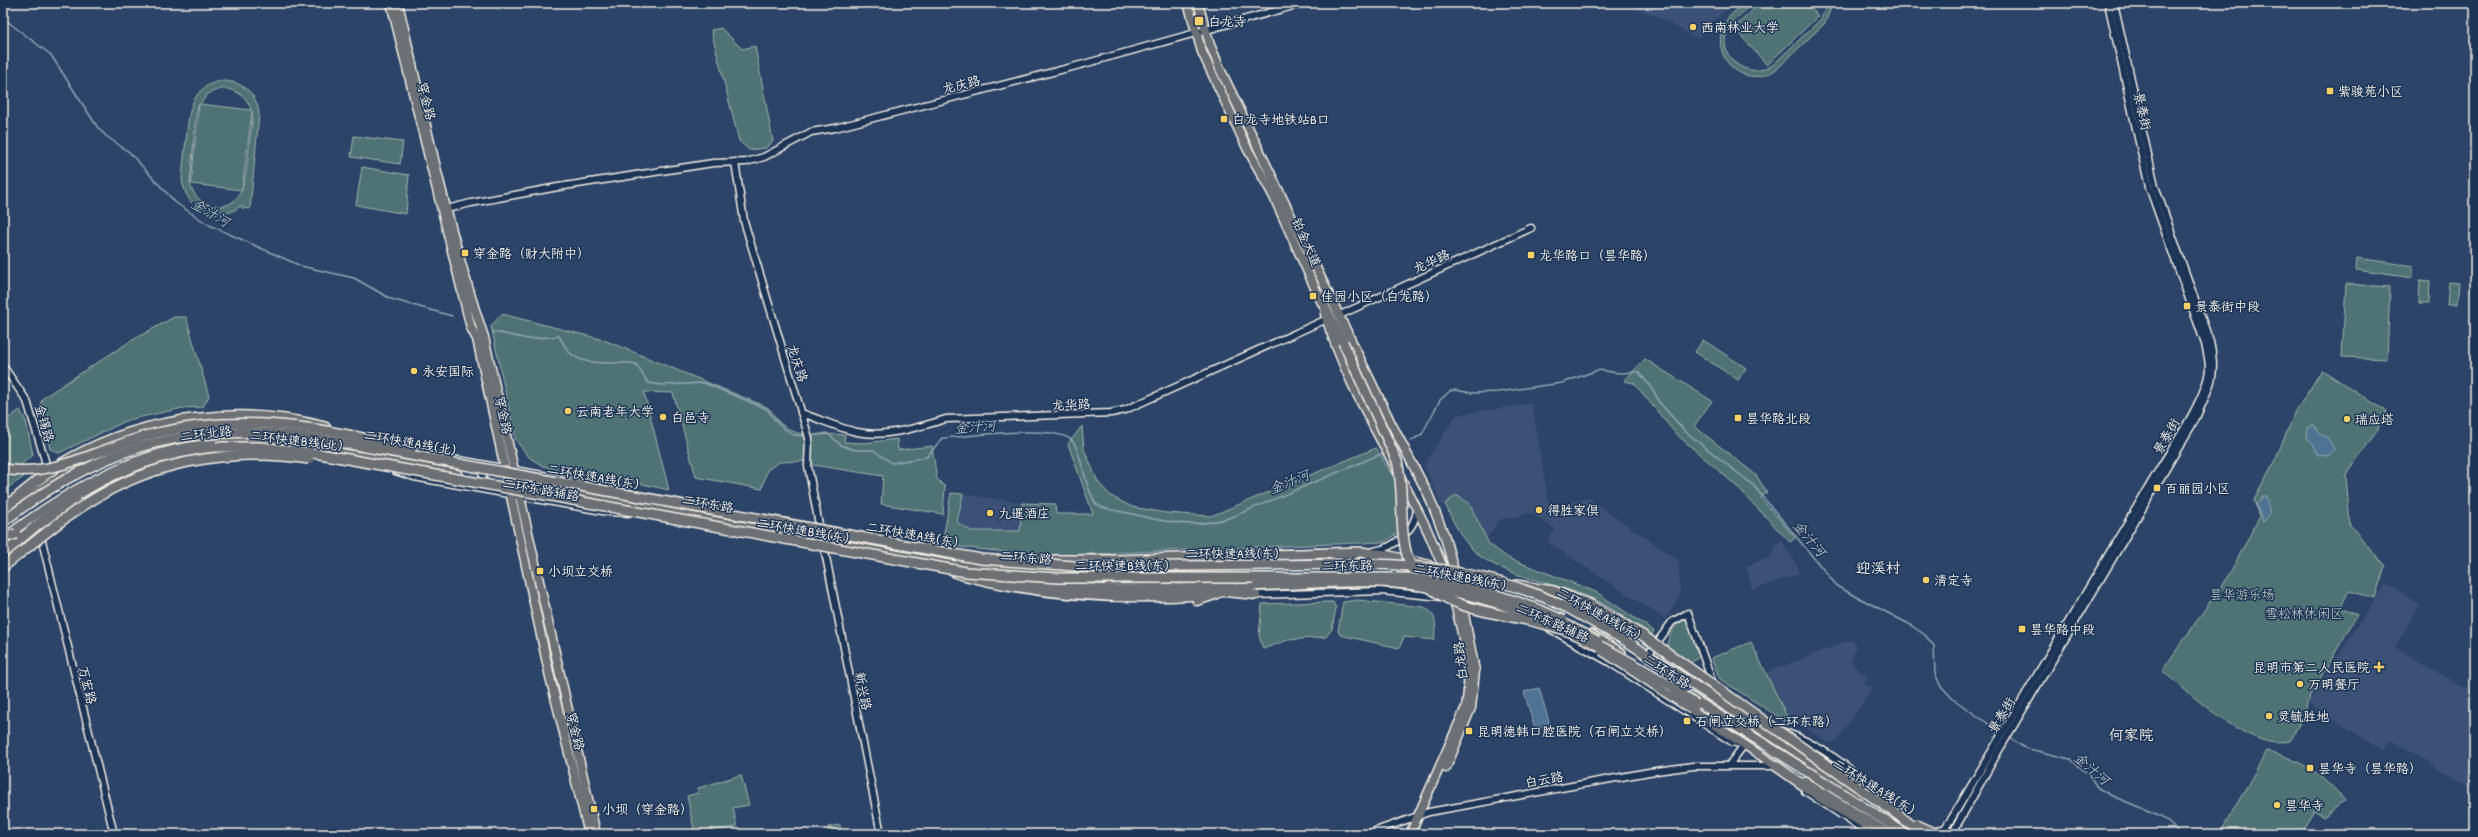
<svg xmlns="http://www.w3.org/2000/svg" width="2478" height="837" font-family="'Patrick Hand','LXGW WenKai TC',sans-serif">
  <rect width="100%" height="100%" fill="#2c4467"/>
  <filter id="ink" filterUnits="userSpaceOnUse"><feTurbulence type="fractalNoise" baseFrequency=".025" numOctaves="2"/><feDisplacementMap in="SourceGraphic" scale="8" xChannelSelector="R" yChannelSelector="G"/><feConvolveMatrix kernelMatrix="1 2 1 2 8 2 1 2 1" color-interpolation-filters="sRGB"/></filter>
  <g filter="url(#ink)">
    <g fill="#3a5174">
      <polygon points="1620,3 1733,3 1697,38 1656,16"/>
      <polygon points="1532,403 1549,507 1588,498 1679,561 1680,596 1665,619 1547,542 1555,529 1531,513 1500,520 1486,539 1468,503 1456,495 1442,507 1424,465 1456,415"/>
      <polygon points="963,494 1022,503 1020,531 971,531 957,522"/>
      <polygon points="1779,541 1782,541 1798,567 1798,574 1752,590 1746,566 1770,557"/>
      <polygon points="2386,583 2420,605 2395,647 2462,687 2475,688 2475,790 2390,740 2382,750 2307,703"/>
      <polygon points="1853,639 1856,648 1851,661 1855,667 1868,676 1864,683 1872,689 1837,741 1829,743 1787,717 1765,673"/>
    </g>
    <g fill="#4f7375" stroke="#a2b2ae" fill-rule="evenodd">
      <path d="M1744 3H1754C1746 10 1735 18 1729 28 1713 56 1749 83 1774 64L1821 19 1827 3H1833L1825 23 1778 68C1746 93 1707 58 1725 23 1729 15 1738 9 1744 3Z"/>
      <polygon points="1760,3 1807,3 1818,16 1767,65 1734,28"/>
      <polygon points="721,28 742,49 755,46 773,141 766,148 749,150 739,141 711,30"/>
      <path d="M220 81C241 80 258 93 259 115L250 209 242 208V205C218 225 186 211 182 180 183 167 184 153 186 140 189 114 189 88 220 81ZM221 89C235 88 247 96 251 110L200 104 208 94ZM199 104 191 184 242 190 252 111C253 123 250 136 249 148 246 171 246 214 210 205 200 203 193 194 190 184L196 114Z"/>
      <polygon points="354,136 403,142 400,164 351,157"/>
      <polygon points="362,167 409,175 406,214 356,205"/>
      <polygon points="2357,258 2413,266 2413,278 2356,270"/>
      <polygon points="2420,280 2430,281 2429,303 2419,303"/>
      <polygon points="2449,282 2459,283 2457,305 2447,305"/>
      <polygon points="2346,284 2390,287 2387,359 2342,357"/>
      <path d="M502 314 604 340 767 407C774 412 775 419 781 424 805 442 818 432 845 435L844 442 865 443 897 439 898 450 932 446 937 479 945 487 943 514 881 504 883 476 813 465 811 461 780 462 767 470 762 489 696 477 673 393 644 392 669 490 616 478 588 476 543 466 530 458 516 441 491 326Z"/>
      <polygon points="174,317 186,317 209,396 203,407 183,408 128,420 59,453 50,449 39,406 44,397 129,342"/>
      <polygon points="1703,340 1746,368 1738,380 1695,352"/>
      <polygon points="1645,359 1712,401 1694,426 1756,475 1767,492 1761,498 1795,538 1790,542 1732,482 1675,433 1634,383 1624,381"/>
      <path d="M2322 370 2386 411 2377 431 2346 475 2350 525 2385 566 2375 598 2349 591 2340 608 2357 615 2306 703 2305 713 2290 741C2283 742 2276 744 2269 742 2233 734 2191 694 2162 671L2230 573 2259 518 2254 499 2275 460 2296 411Z"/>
      <polygon points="20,410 26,421 33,455 18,467 24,477 3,491 3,422"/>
      <polygon points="1082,426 1084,449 1098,482 1111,496 1132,507 1166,513 1211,516 1376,448 1400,488 1401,531 1384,542 1040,556 942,545 951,493 963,494 957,522 971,531 1020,531 1022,503 1055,504 1056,514 1093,514 1068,444"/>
      <path d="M1456 495 1469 503 1489 544 1508 558 1596 592 1654 631 1651 636C1631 623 1611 606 1589 597 1554 582 1495 576 1469 546 1459 534 1452 519 1445 504Z"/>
      <path d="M1357 600 1424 607C1438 615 1436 625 1434 640L1404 637 1399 648 1340 635 1338 631 1343 602Z"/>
      <polygon points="1327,602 1333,602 1336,608 1332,629 1326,637 1288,640 1263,649 1259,636 1262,604"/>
      <path d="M1687 619 1700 656 1691 663 1666 648C1670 633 1673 624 1687 619Z"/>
      <polygon points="1751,642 1791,725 1720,679 1711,658"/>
      <path d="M2267 751C2299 759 2325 775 2345 801L2323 817 2314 811 2300 834H2226L2222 830Z"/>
      <polygon points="741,775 749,805 733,808 737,827 695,834 687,796 698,793 698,788"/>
      <polygon points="840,825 841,834 829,834 828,827"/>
    </g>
    <g fill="#507392" stroke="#92a5b4">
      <polygon points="2314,425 2319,434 2328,438 2334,449 2328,456 2317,455 2313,444 2307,438 2308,428"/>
      <polygon points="2263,496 2266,496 2270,514 2263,522 2256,505"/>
      <polygon points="1539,688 1550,725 1535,729 1524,692"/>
    </g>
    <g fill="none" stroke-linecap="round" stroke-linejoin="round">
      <g stroke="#92a5b4" stroke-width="1.5">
        <polyline points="3,18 51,55 98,128 106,136 129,152 176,203 209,225 301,266 354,278 391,299 452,316"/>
        <path d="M494 332 528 339 559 336C562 341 565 347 569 352 586 369 615 360 636 364L648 383 662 385 704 383 767 409 778 424 793 435 806 436"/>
        <path d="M810 436 827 433 841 445 855 450H873L892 463 927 457 942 438C966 437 1063 422 1074 443 1084 462 1084 486 1096 504 1104 510 1118 511 1128 513 1167 522 1191 530 1232 517L1381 454"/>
        <polyline points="1411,441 1422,434 1440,400 1450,391 1455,390 1472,393 1498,392 1562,383 1598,370 1619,373 1639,372 1655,393 1658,401 1687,433 1753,485 1838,587 1909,624 1925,635 1934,646 1935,673 1940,685 1953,699 2000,732"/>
        <polyline points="2008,737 2025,748 2070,759 2087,773 2098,788 2112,796 2161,816 2181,834"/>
      </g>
      <polyline stroke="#4a5e7a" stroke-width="8" stroke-dasharray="8 4" stroke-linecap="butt" points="457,474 565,493"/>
      <g stroke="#f4f1e8" stroke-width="9">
        <g id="minor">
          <polyline points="735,162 744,221 809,438 808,466 819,525"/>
          <polyline points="447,209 471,203 558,187 713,163 746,162 764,157 811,132 835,128 1080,65 1304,3"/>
          <polyline points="1340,315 1531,228"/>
          <polyline points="3,366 27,401 47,467"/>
          <path d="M801 413C820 419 838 428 857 432 884 438 920 427 946 419L1111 413 1125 410 1327 319"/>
          <polyline points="409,451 626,490"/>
          <polyline points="365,453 381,452"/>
          <polyline points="395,471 414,477 608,512 629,513"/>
          <polyline points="479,485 483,478 481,466"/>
          <polyline points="543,497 541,488 547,479"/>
          <polyline points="645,500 660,507"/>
          <polyline points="42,541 114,834"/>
          <path d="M1374 551C1394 548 1415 531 1417 509"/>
          <polyline points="825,552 881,834"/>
          <polyline points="1329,562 1355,555"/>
          <polyline points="1117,571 1189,570"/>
          <polyline points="1256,595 1381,591 1442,597"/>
          <polyline points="1550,629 1609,662 1732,742 1744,745 1729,765"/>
          <polyline points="1648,655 1672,622 1688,613 1719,701"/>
          <path d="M1782 731C1813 741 1859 770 1877 798"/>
          <polyline points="1805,791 1870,834"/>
          <path d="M1934 832 1945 828 1952 818 2161 466C2176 442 2207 396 2209 369 2209 360 2207 352 2205 344L2149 187 2108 3"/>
          <polyline points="1367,834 1429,812 1649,772 1693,766 1776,766"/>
          <path d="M1952 834 1998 752 2195 420C2209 388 2218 378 2210 342L2155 186 2114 3"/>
        </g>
      </g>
      <g stroke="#f4f1e8" stroke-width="11">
        <g id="major">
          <polyline points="391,3 471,328 477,339 550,677 589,834"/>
          <path d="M398 3C424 115 447 228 484 337L596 834"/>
          <polyline points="1188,3 1202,52 1247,148 1273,195 1320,299"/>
          <polyline points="1198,3 1210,45 1221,71 1390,421 1428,494 1445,537 1460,593 1475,671 1471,708 1446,768"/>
          <path d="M1325 314C1358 425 1437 512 1461 629 1467 656 1471 679 1466 707L1410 834"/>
          <polyline points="565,493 968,568"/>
          <polyline points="3,515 65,473 110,455"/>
          <path d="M8 535C77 483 151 443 239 441 275 440 311 447 347 454 383 460 420 467 457 474"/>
          <polyline points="960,562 1078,575"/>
          <polyline points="1072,573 1117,571"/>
          <path d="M1006 578C1081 594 1155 589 1232 587"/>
          <polyline points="1109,581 1173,582"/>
          <polyline points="1225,592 1256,595"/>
          <polyline points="1197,601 1215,595"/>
          <polyline points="1692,710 1781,769"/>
          <polyline points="1805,782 1890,834"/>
          <polyline points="1916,824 1938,834"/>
        </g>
      </g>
      <g stroke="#f4f1e8" stroke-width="12">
        <g id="highway">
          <polyline points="1318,294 1343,342"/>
          <path d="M3 509C25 491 46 472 71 458 147 416 242 405 325 427"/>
          <polyline points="42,524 80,504"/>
          <path d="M3 555C69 493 125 458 216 447"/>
          <polyline points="1038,560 1117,560 1360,552 1385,555 1428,565"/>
          <path d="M956 573C1036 596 1119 600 1201 595 1220 594 1237 587 1256 586"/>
          <polyline points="1516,585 1553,591 1589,604"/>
          <polyline points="1568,608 1623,639 1860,793"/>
          <polyline points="1591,635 1621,653"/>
          <polyline points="1690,697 1906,834"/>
          <polyline points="1776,766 1823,799 1881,834"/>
          <polyline points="1901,818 1927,834"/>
        </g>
      </g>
      <use href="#minor" stroke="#1d3557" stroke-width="6"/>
      <use href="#major" stroke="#6c6f75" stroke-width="8"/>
      <use href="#highway" stroke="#6c6f75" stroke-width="9"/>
      <g stroke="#f4f1e8" stroke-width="11" stroke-linecap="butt">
        <g id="major-bridge">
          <path d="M1256 586C1300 585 1346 580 1390 583 1443 587 1495 600 1544 621"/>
          <polyline points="1557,619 1598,641"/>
          <polyline points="1602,651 1692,710"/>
          <polyline points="1675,690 1696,704"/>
        </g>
      </g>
      <g stroke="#f4f1e8" stroke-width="12" stroke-linecap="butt">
        <g id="highway-bridge">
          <path d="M1343 342 1397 461C1406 497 1396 534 1412 569"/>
          <path d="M216 447H261L320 454 966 572 1058 578H1406C1460 583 1513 597 1563 620"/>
          <path d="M3 469C58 478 105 445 157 433 241 413 329 427 411 450"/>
          <path d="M3 522C104 443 196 419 322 439L981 559 1088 567 1366 564C1435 564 1506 578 1568 608"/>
          <polyline points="3,538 16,534"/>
          <path d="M3 567C36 541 69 512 106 492 167 458 240 449 309 459"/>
          <path d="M1420 579C1458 618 1519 612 1567 631 1607 647 1645 671 1682 692"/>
          <polyline points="1589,604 1642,635 1908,822"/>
        </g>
      </g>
      <use href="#major-bridge" stroke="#6c6f75" stroke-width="8"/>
      <use href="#highway-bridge" stroke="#6c6f75" stroke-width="9"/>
    </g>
  </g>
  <g fill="#ffd166" stroke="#1d3557" stroke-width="1.5">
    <rect x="1194" y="16" width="10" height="10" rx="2"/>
    <circle cx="1693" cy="27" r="4"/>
    <rect x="2326" y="87" width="8" height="8" rx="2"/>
    <rect x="1220" y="115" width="8" height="8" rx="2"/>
    <rect x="461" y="249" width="8" height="8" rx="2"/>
    <rect x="1527" y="251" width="8" height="8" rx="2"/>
    <rect x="1309" y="292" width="8" height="8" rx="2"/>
    <rect x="2183" y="302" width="8" height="8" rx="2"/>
    <circle cx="414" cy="371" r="4"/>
    <circle cx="568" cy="411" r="4"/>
    <circle cx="663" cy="417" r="4"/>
    <rect x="1734" y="414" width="8" height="8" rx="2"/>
    <circle cx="2347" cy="419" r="4"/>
    <rect x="2153" y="484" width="8" height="8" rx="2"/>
    <circle cx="1539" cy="510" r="4"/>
    <circle cx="990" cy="513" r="4"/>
    <rect x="536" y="567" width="8" height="8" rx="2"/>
    <circle cx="1926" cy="580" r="4"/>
    <rect x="2018" y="625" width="8" height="8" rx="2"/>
    <path d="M2377 661h4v4h4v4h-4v4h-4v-4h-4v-4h4z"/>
    <circle cx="2300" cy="684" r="4"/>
    <circle cx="2269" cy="716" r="4"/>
    <rect x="1683" y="717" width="8" height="8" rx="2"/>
    <rect x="1465" y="727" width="8" height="8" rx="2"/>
    <rect x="2306" y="764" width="8" height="8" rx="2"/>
    <circle cx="2277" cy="805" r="4"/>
    <rect x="590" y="805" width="8" height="8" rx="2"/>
  </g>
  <g text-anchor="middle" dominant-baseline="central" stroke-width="3" stroke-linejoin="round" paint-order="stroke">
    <g font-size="13" fill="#f4f1e8" stroke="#1d3557" text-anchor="start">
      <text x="1208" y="21">白龙寺</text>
      <text x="1701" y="27">西南林业大学</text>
      <text x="2338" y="91">紫骏苑小区</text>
      <text x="1232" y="119">白龙寺地铁站B口</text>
      <text x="473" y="253">穿金路（财大附中）</text>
      <text x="1539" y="255">龙华路口（昙华路）</text>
      <text x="1321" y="296">佳园小区（白龙路）</text>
      <text x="2195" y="306">景泰街中段</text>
      <text x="422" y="371">永安国际</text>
      <text x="576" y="411">云南老年大学</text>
      <text x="671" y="417">白邑寺</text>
      <text x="1746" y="418">昙华路北段</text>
      <text x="2355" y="419">瑞应塔</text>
      <text x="2165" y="488">百丽园小区</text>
      <text x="1547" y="510">得胜家俱</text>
      <text x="998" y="513">九暹酒庄</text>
      <text x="548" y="571">小坝立交桥</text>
      <text x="1934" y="580">清定寺</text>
      <text x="2030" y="629">昙华路中段</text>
      <text x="2370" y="667" text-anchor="end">昆明市第二人民医院</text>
      <text x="2308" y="684">万明餐厅</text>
      <text x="2277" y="716">灵毓胜地</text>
      <text x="1695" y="721">石闸立交桥（二环东路）</text>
      <text x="1477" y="731">昆明德韩口腔医院（石闸立交桥）</text>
      <text x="2318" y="768">昙华寺（昙华路）</text>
      <text x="2285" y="805">昙华寺</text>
      <text x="602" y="809">小坝（穿金路）</text>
    </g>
    <g font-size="13" fill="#f4f1e8" stroke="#1d3557">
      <text transform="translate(961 84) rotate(-14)">龙庆路</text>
      <text transform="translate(427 101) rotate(76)">穿金路</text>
      <text transform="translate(2143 111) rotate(78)">景泰街</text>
      <text transform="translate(1307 242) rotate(66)">铂金大道</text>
      <text transform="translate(1431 261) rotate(-25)">龙华路</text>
      <text transform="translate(798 363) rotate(72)">龙庆路</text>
      <text transform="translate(1071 404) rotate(-3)">龙华路</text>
      <text transform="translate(504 415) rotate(78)">穿金路</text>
      <text transform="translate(45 423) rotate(74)">金锡路</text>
      <text transform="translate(206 433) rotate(-7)">二环北路</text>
      <text transform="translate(2166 436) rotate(-60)">景泰街</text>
      <text transform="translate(296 440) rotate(7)">二环快速B线(北)</text>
      <text transform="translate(410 442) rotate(10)">二环快速A线(北)</text>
      <text transform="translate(593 476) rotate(10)">二环快速A线(东)</text>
      <text transform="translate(541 489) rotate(10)">二环东路辅路</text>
      <text transform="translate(708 503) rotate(10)">二环东路</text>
      <text transform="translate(803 530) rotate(10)">二环快速B线(东)</text>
      <text transform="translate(912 534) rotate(10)">二环快速A线(东)</text>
      <text x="1232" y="553">二环快速A线(东)</text>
      <text transform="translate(1026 557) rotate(5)">二环东路</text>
      <text x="1122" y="565">二环快速B线(东)</text>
      <text transform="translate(1347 565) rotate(-1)">二环东路</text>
      <text transform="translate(1460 576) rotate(11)">二环快速B线(东)</text>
      <text transform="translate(1599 613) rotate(29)">二环快速A线(东)</text>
      <text transform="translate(1553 622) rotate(24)">二环东路辅路</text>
      <text transform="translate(1460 661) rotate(-97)">白龙路</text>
      <text transform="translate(1667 671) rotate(33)">二环东路</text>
      <text transform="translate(88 685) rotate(76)">万宏路</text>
      <text transform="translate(864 691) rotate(79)">新兴路</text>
      <text transform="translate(2001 715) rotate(-59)">景泰街</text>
      <text transform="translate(576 731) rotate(76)">穿金路</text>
      <text transform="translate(1544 779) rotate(-10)">白云路</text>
      <text transform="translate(1874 786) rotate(32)">二环快速A线(东)</text>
    </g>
    <g font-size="13" fill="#b2bfba" stroke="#1d3557">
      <text x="2242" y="594">昙华游乐场</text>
      <text x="2304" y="613">雪松林休闲区</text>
    </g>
    <g font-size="14" font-style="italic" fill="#b2bfc6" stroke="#1d3557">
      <text transform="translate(211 212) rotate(30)">金汁河</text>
      <text transform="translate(975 426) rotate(-4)">金汁河</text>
      <text transform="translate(1289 481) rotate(-22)">金汁河</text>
      <text transform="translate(1810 538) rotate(50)">金汁河</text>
      <text transform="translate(2092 768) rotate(40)">金汁河</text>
    </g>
    <g font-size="15" fill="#f4f1e8" stroke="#1d3557">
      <text x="1878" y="567">迎溪村</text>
      <text x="2131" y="734">何家院</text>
    </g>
  </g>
  <rect width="2478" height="837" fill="none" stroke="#1d3557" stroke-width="16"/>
  <rect x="8" y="8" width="2462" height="821" fill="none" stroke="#f4f1e8" stroke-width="1.5" filter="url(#ink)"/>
</svg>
